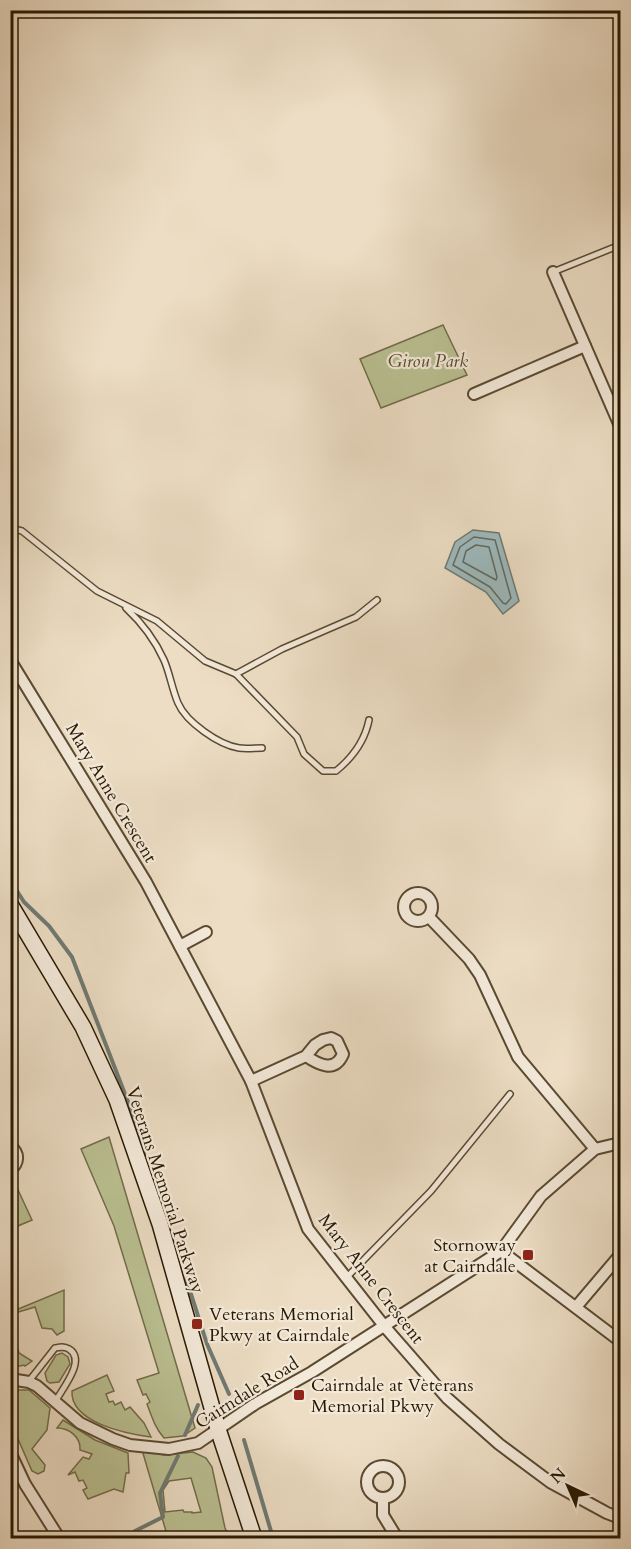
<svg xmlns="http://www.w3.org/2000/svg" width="631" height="1549" font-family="Cardo,serif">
  <rect width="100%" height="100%" fill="#ecddc4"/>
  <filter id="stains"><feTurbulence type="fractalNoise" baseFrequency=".00333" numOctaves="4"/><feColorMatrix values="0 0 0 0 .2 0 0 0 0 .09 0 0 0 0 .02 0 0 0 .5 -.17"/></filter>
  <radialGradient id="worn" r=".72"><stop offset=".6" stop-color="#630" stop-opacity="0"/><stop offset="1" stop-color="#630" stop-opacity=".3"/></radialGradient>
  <g fill="#bac092" stroke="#726c4a" stroke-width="1.5" fill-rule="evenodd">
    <polygon points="443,325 467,375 381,408 360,359"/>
    <path d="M109 1137 195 1428 183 1436 164 1438C155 1428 152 1417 147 1404L150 1402 146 1394 143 1395 137 1380 159 1373 114 1226 81 1149Z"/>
    <polygon points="12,1177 32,1220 13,1228 10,1224 10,1178"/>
    <polygon points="64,1290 64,1331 57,1335 52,1329 42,1328 35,1307 15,1313 15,1317 11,1318 11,1312"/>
    <polygon points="11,1328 19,1353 32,1361 25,1366 24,1365 11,1368"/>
    <polygon points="62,1353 68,1357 70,1364 59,1382 50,1383 47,1381 45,1373 56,1355"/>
    <path d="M107 1375 114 1391 106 1394 109 1402 113 1401 115 1405 121 1402 125 1410 130 1407 144 1423 151 1437C128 1434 70 1423 72 1391Z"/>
    <polygon points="19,1390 29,1390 50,1408 47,1430 32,1449 45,1465 44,1471 38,1474 32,1471 11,1423 11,1396"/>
    <path d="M63 1420 95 1440 128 1453 129 1473H126L123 1492 114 1489 88 1499 83 1490 87 1488 83 1480 79 1481 75 1472 68 1475 83 1457 89 1459 92 1454 80 1450C81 1437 69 1428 57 1428Z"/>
    <path d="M142 1450 164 1455 193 1452 206 1458 212 1467 225 1528 230 1538H181L179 1534 168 1538ZM191 1478 201 1512 192 1513V1512H184L183 1510 165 1512 163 1490 169 1481Z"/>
  </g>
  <polygon fill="#9dbabe" stroke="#6f7a73" stroke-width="1.5" points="473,530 499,533 519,601 503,614 486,592 445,568 455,542"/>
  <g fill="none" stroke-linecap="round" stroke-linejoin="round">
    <g stroke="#636a60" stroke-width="1.5">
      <polygon points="474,537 495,540 511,598 506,604 503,603 490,587 453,565 460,547"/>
      <polygon points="476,545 489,547 497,577 496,580 463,562 466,551"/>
    </g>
    <g stroke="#6f7a73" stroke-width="4">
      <polyline points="10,880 24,902 49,926 72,957 135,1120 146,1162"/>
      <polyline points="181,1275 191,1294 207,1344 229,1394"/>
      <polyline points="185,1435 198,1405"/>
      <polyline points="244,1440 273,1538"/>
      <polyline points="129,1538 135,1531 163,1517 160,1493 178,1456"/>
    </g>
    <g stroke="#5a4a32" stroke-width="8">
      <g id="service">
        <polyline points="553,272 620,245"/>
        <path d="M10 528 22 531 97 591 157 621 205 661 236 674 297 737 304 754 323 771H336C352 758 365 740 369 720"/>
        <path d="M126 608C142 623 155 640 164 660 170 674 172 689 178 703 186 722 219 745 239 748 246 749 255 748 262 748"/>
        <polyline points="236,674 282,649 356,617 377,600"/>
        <polyline points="346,1278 431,1191 510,1094"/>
        <path d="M29 1381 55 1348C60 1347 64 1346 69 1349 87 1360 62 1389 55 1402"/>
      </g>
    </g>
    <g stroke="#5a4a32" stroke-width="14">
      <g id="minor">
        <polyline points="553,272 620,426"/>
        <polyline points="474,394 585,346"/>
        <polyline points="10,660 146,882 251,1081 308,1229 385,1327 447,1398 499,1444 550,1482 607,1513 620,1518"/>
        <circle cx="418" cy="907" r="14"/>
        <polyline points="429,917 469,959 480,975 518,1057 595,1149"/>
        <polyline points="180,946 206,932"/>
        <path d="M251 1081 306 1056 315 1045 323 1040 331 1038 337 1041 343 1054C335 1073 319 1065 306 1056"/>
        <path d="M10 1146C20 1153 19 1163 10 1170"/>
        <polyline points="501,1251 620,1341"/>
        <polyline points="576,1307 620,1255"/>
        <polyline points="10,1379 29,1382 37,1386 80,1423 113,1439 130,1445 169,1449 198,1443 255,1404 312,1372 501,1251 541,1196 595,1149 620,1143"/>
        <polyline points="10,1452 25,1484 59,1538"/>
        <circle cx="383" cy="1482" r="16"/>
        <polyline points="383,1498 383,1515 397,1538"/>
      </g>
    </g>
    <g stroke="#291902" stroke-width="18">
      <polyline id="secondary" points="10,904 83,1027 117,1100 160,1224 218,1429 254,1538"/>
    </g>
    <use href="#service" stroke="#f3e9d9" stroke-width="5"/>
    <use href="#minor" stroke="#f3e9d9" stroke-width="10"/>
    <use href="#secondary" stroke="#f3e9d9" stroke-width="15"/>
  </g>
  <g fill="#8f2418" stroke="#f3e9d9" stroke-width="2">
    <rect x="522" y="1249" width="12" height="12" rx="3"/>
    <rect x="191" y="1318" width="12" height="12" rx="3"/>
    <rect x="293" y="1389" width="12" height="12" rx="3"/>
  </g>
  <g text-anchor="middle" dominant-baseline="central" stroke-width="4.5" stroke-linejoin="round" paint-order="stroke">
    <g font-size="18" font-style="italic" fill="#544b2d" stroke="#f3e9d9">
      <text x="428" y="361">Girou Park</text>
    </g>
    <g font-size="18" fill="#291902" stroke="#f3e9d9">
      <text transform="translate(111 793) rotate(59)">Mary Anne Crescent</text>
      <text transform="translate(165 1190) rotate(72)">Veterans Memorial Parkway</text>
      <text transform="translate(371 1279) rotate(52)">Mary Anne Crescent</text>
      <text transform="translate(247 1393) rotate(-32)">Cairndale Road</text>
    </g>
    <g font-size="18" fill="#291902" stroke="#f3e9d9" text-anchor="start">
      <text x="516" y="1245" text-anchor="end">Stornoway<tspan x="516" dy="21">at Cairndale</tspan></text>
      <text x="209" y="1314">Veterans Memorial<tspan x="209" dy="21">Pkwy at Cairndale</tspan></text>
      <text x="311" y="1385">Cairndale at Veterans<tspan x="311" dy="21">Memorial Pkwy</tspan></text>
    </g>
  </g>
  <rect width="631" height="1549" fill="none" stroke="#ecddc4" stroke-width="36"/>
  <rect x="12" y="12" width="607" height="1525" fill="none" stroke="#291902" stroke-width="3"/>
  <rect x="18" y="18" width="595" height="1513" fill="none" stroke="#291902" stroke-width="1.5"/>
  <g transform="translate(568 1486) rotate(316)" stroke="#f3e9d9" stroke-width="4.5" paint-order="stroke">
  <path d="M0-4.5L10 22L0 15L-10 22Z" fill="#291902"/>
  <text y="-9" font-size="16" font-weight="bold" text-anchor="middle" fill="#291902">N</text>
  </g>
  <rect width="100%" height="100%" filter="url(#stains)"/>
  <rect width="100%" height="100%" fill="url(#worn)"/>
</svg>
